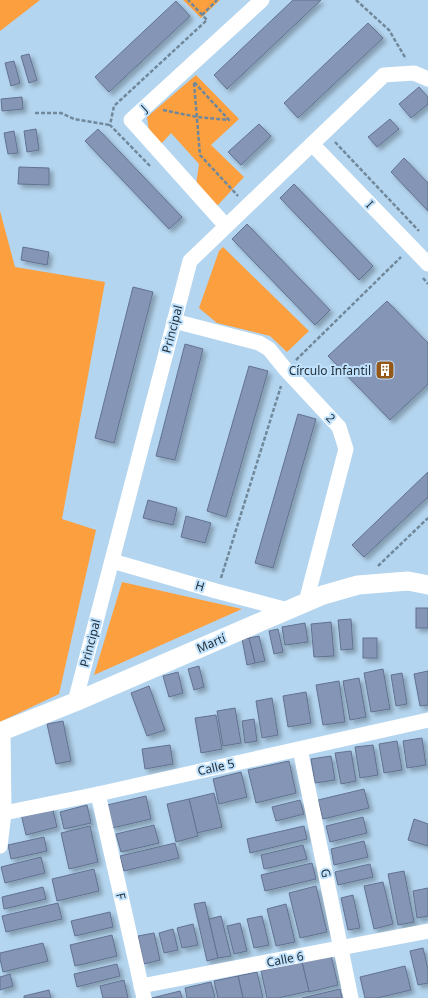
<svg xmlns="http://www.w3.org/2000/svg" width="428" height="998" font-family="'Noto Sans',sans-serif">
  <defs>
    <filter id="shadow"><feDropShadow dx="3.5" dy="3.5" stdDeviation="2" flood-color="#0004"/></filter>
  </defs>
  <rect width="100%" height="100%" fill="#b4d5ef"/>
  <g fill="#fc9f3f">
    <polygon points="0,0 40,0 0,31"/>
    <polygon points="183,0 220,0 201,18"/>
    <polygon points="196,75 239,119 211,145 244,177 216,207 196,185 199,164 171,133 161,144 149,131 147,117"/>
    <polygon points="0,211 15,267 105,282 62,519 96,530 59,694 0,722"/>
    <polygon points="223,247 309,331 287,352 270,336 217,323 199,308 219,251"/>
    <polygon points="122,582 242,609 94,675"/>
  </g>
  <g fill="#8495b5" stroke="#627290" filter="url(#shadow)">
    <polygon points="293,0 321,0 227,89 214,75"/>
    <polygon points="176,1 190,16 109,92 95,77"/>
    <polygon points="368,23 383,38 298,118 284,103"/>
    <polygon points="29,54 37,80 29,83 21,56"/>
    <polygon points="14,61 20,83 11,86 5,63"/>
    <polygon points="419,87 428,97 428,104 411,118 399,104"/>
    <polygon points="22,97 23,109 2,111 1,99"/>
    <polygon points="390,119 399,129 377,147 368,137"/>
    <polygon points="259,124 271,136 241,165 228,152"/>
    <polygon points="36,129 39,150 27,152 24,131"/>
    <polygon points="98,129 182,217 169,229 85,141"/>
    <polygon points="14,131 18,153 8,154 4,133"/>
    <polygon points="404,158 428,183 428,211 391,172"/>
    <polygon points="19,167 49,168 49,185 18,184"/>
    <polygon points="294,184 373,266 359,280 280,198"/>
    <polygon points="247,224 330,310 315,325 232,239"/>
    <polygon points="23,247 49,252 47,265 21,260"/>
    <polygon points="133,287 153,292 114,443 95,438"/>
    <polygon points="387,301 428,343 428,384 390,420 328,356"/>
    <polygon points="185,344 203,349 175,460 156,456"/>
    <polygon points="249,366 268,371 226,517 207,511"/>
    <polygon points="298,414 316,419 273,568 255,563"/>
    <polygon points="428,472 428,497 364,557 352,545"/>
    <polygon points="148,500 177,508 173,525 143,518"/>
    <polygon points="186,516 211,523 205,543 181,537"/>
    <rect x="416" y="608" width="12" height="20"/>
    <polygon points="351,619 353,649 341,650 338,620"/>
    <polygon points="331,622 334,656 314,657 311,624"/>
    <polygon points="305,623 308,642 285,645 282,627"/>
    <polygon points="278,629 283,652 274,654 269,631"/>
    <polygon points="259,636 265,661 255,663 249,638"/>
    <polygon points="249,638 255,663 247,665 242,639"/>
    <rect x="363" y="638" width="14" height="20"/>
    <polygon points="199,666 204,687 194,690 188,669"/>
    <polygon points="383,669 390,709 371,712 364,673"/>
    <polygon points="428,671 428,705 420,706 414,674"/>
    <polygon points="178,672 183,693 169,697 163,676"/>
    <polygon points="402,673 407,704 396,706 391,675"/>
    <polygon points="359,678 366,717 350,720 343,681"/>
    <polygon points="339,681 345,722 323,725 316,685"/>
    <polygon points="149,686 165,730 147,736 131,693"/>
    <polygon points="306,692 311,723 288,727 283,696"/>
    <polygon points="272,698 278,735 262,738 256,701"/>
    <polygon points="235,708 241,743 223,746 217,711"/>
    <polygon points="216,715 222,749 201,753 195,718"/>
    <polygon points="254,719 257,741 245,743 242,721"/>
    <polygon points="63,721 71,761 56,764 47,724"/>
    <polygon points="422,738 426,765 407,768 403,741"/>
    <polygon points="397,741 402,770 384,773 379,744"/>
    <polygon points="170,745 173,764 145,769 142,749"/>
    <polygon points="373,745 378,775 360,778 355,747"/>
    <polygon points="351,751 356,781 341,784 335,753"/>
    <polygon points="331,756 335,780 315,783 311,759"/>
    <polygon points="289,761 296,793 256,803 248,770"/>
    <polygon points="241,772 247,797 219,804 213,779"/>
    <polygon points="364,789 369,808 323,819 318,800"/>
    <polygon points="214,793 222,827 197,833 189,799"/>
    <polygon points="146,796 151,819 112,828 107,805"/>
    <polygon points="189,799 198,836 176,842 167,804"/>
    <polygon points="300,800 304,814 276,821 272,807"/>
    <polygon points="87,805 91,823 64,829 60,812"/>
    <polygon points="52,806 57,827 26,835 21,814"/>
    <polygon points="363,817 367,833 330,842 326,826"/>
    <polygon points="414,819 428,824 428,846 408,840"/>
    <polygon points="154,825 159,843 121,852 116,834"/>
    <polygon points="90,826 98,862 69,869 61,833"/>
    <polygon points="304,826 307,839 250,853 247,839"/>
    <polygon points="44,837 47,851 11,859 8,845"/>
    <polygon points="364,841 368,857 334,865 331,849"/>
    <polygon points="175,843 179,858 124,871 120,856"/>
    <polygon points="303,845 307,859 264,869 261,855"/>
    <polygon points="41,857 45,873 5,883 1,867"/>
    <polygon points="312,863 316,879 265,891 261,875"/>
    <polygon points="370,864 373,877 338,885 335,872"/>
    <polygon points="94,869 99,891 57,901 52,879"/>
    <polygon points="404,871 414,922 398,925 388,874"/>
    <polygon points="383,882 393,924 374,929 364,886"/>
    <polygon points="316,886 327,932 300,938 289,893"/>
    <polygon points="43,887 46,899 4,909 2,897"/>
    <polygon points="428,888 428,916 417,918 413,891"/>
    <polygon points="353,895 360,928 348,930 341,898"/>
    <polygon points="205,902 218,958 207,961 194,904"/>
    <polygon points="58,903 62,919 6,932 2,916"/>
    <polygon points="286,904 295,942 276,946 267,909"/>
    <polygon points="110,912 113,927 75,936 71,921"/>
    <polygon points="221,916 231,956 218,958 209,919"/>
    <polygon points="262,916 269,945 254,948 247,919"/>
    <polygon points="240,923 247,951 234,954 227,926"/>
    <polygon points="193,924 198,945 182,948 177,928"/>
    <polygon points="173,929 178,950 164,953 159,933"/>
    <polygon points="154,933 160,960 144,964 138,936"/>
    <polygon points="112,935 117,956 75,966 70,945"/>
    <polygon points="43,943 48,961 3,972 0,959 0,953"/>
    <polygon points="423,948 428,969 428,983 418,985 410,951"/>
    <polygon points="331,955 338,985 309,992 302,962"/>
    <polygon points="302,962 309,991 278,998 267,998 261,971"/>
    <polygon points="117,964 120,976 77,987 74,974"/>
    <polygon points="405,966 411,990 377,998 365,998 360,977"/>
    <polygon points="257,972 263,998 243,998 238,976"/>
    <polygon points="10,974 13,986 0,990 0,977"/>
    <polygon points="238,976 243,998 218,998 214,981"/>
    <polygon points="124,980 128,998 103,998 100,986"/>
    <polygon points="211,982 215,998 187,998 185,988"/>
    <polygon points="340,989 342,998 302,998"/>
    <polygon points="49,990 51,998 24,998 24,996"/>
    <polygon points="180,991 182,998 152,998"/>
  </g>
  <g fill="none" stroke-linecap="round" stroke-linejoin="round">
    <g stroke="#70889a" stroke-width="2.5" stroke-dasharray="4 2" stroke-linecap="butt">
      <polyline points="356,0 389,30 406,59"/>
      <polyline points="202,15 217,0"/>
      <polyline points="194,83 200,155 238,196"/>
      <polyline points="163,110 197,117 229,120 194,82"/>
      <polyline points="35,113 61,113 74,119 110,125"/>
      <polyline points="335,142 419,231"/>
      <polyline points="150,166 110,125 114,106 207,20 188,0"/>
      <polyline points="423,278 428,284"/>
      <polyline points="296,360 401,257"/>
      <polyline points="378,566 428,518"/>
      <polyline points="221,578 281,386"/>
    </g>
    <g stroke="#fff" stroke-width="15">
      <polyline points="312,144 428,264"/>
      <polyline points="226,226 131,120 262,0"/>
      <polyline points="174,321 259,343 269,349 286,370 339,427 346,449 306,602"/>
      <polyline points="112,561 216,591 288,610"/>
      <polyline points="75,702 190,261 384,75 414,73 428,79"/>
      <polyline points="300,749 351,998"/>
      <polyline points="98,794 144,998"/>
      <polyline points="4,813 98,794 428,720"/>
      <polyline points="0,846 4,813 3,731"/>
      <polyline points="141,986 428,931"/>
    </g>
    <polyline stroke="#fff" stroke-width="19" points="0,732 75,702 323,595 358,585 408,581 428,585"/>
  </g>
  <defs>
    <g id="building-square" transform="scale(1)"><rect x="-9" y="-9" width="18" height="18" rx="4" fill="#945819" stroke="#c1e2fd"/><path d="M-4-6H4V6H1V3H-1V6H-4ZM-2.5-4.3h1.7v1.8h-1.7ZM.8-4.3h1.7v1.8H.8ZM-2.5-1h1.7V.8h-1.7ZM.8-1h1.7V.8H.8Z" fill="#fff"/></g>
  </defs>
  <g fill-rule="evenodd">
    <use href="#building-square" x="385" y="370"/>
  </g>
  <g text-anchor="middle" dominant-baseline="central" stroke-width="4" stroke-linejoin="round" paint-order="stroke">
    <g font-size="12" fill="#23303a" stroke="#c1e2fd">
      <text transform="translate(144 108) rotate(-42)">J</text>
      <text transform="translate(370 204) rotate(46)">I</text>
      <text transform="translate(172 329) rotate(-75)">Principal</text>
      <text transform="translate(331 418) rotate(47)">2</text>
      <text transform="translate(200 586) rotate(16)">H</text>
      <text transform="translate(90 643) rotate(-75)">Principal</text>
      <text transform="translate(211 643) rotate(-23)">Martí</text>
      <text transform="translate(216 767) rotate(-13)">Calle 5</text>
      <text transform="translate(326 873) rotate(78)">G</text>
      <text transform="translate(121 896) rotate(77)">F</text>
      <text transform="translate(285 959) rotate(-11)">Calle 6</text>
    </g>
    <g font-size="12" fill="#23303a" stroke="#c1e2fd" text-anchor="end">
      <text x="371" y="370">Círculo Infantil</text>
    </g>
  </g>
</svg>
